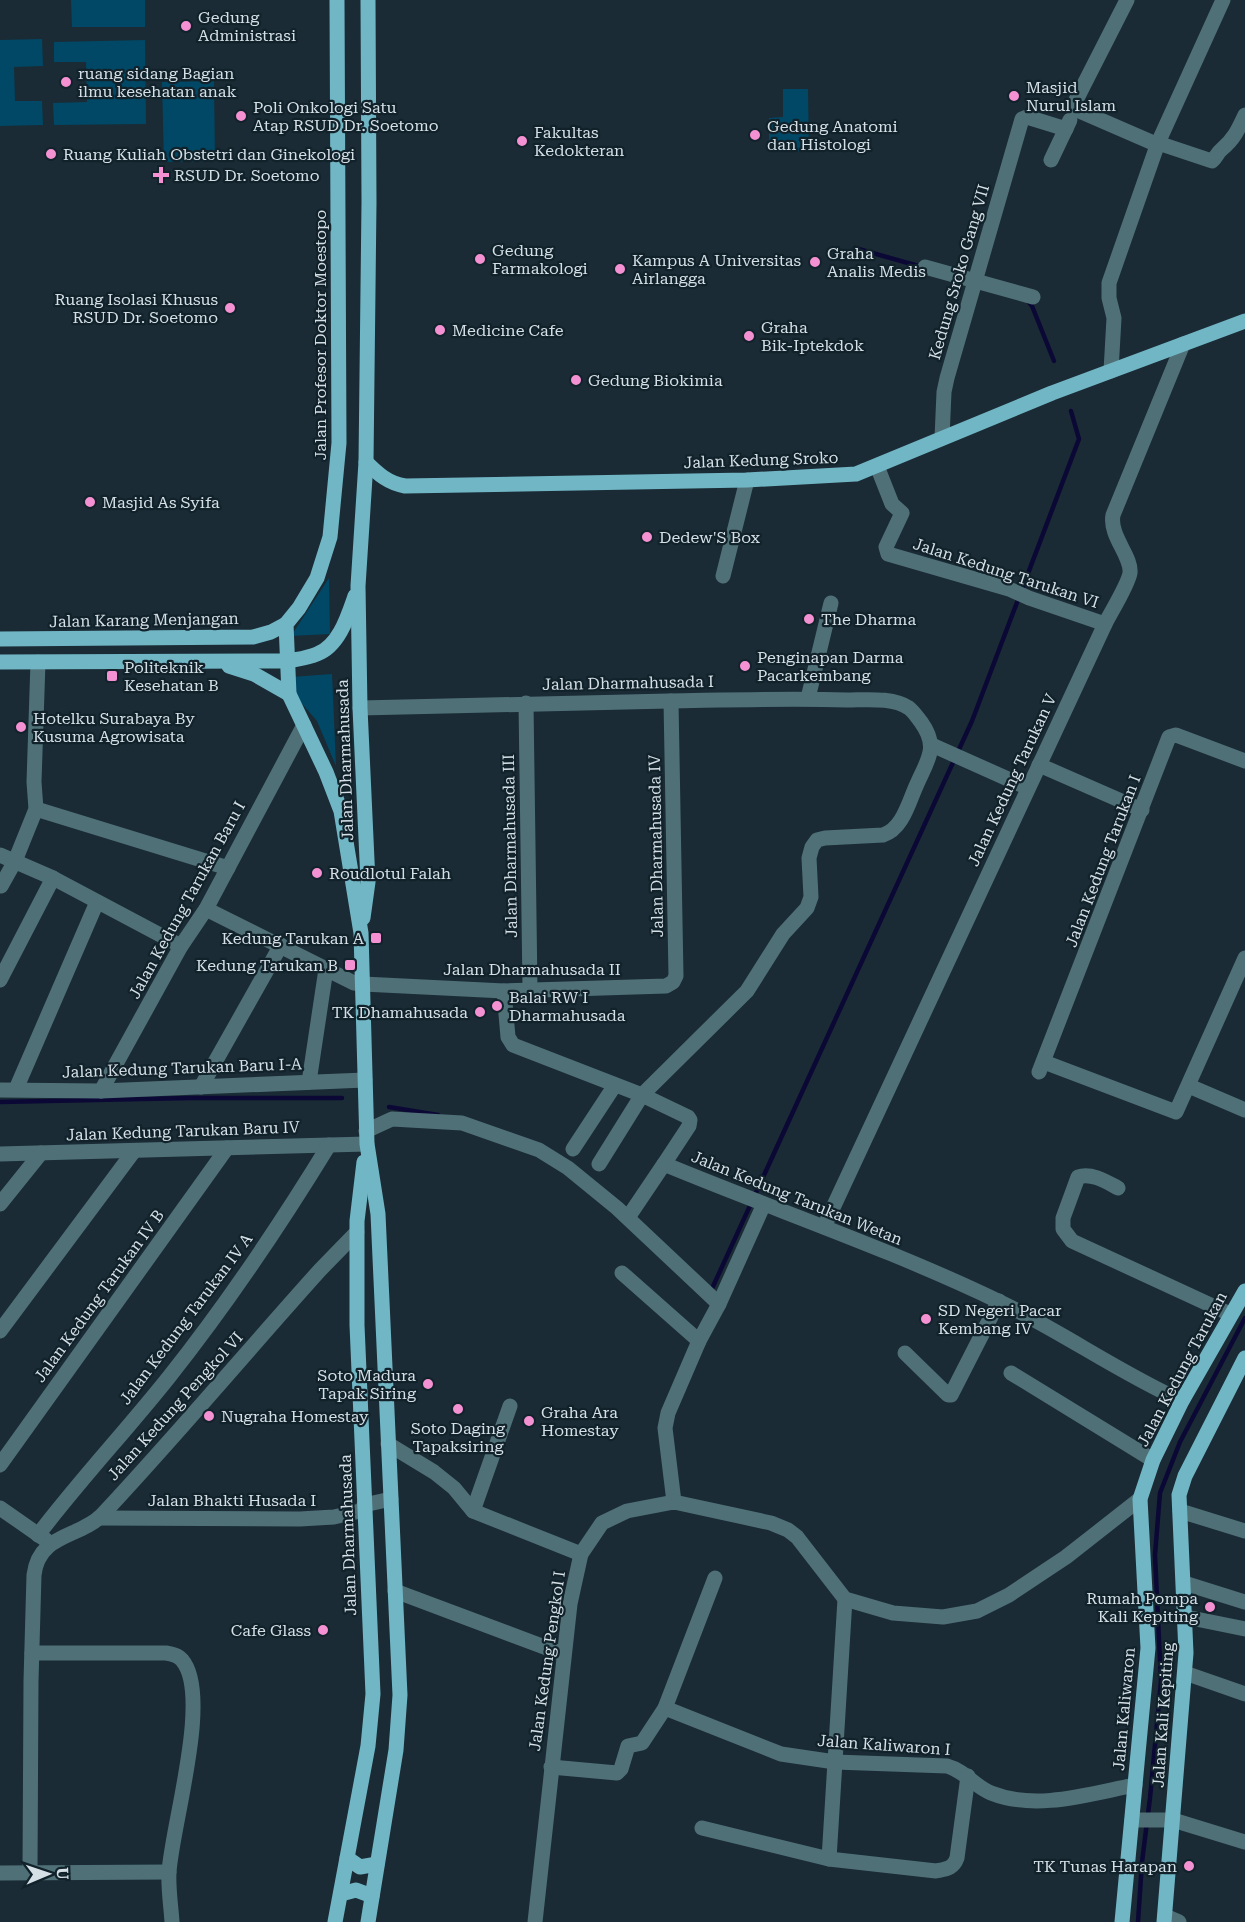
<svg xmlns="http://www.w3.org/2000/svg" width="1245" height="1922" font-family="'Roboto Serif',serif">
  <rect width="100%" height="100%" fill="#1a2b35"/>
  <g fill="#004865">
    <polygon points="71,0 145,0 145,27 72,27"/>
    <polygon points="42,39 43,66 14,67 15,101 42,101 43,125 0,126 0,40"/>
    <polygon points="145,40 146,124 54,125 53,103 87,102 86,62 54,62 54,42"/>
    <polygon points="214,81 215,161 164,162 162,82"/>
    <polygon points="783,89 808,89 809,151 769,152 769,118 783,117"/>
    <polygon points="329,578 330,634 291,636"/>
    <polygon points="332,674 336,766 317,721 292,692 291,677"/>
  </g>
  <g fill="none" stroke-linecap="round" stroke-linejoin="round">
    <g stroke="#0b0836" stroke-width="4.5">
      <polyline points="855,248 922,267"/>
      <polyline points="1028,301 1032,306 1054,361"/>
      <polyline points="0,1102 191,1098 342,1098"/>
      <polyline points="389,1107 438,1115"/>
      <polyline points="710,1293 972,721 1079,439 1071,411"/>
      <polyline points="1138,1922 1142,1862 1150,1798 1161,1681 1155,1555 1160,1493 1180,1442 1245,1318"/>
    </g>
    <g stroke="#4f7077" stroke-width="15">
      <polyline points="1127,0 1073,106 1075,109 1158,145"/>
      <path d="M1158 143 1212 161C1216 158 1217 153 1222 149 1234 139 1238 130 1245 115"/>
      <polyline points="1051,160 1070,120"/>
      <polyline points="925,267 1033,297"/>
      <polyline points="1111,371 1114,318 1109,298 1109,283 1158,143 1223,0"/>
      <polyline points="942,438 944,392 947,378 1022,119 1027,117 1066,129"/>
      <polyline points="877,466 892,504 902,513 886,547 888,554 1009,589 1029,598 1105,624"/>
      <polyline points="723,576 747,480"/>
      <polyline points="808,698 831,603"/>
      <polyline points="526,703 530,989"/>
      <path d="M360 708C463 705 566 703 669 701 728 700 787 698 847 700 866 700 893 697 909 708 914 712 917 717 921 722 939 747 928 759 917 784 909 801 903 829 883 835L825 838 817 840 812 847 809 858 811 897 807 908 783 934 747 991 642 1095 599 1164"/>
      <polyline points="932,745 1028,788"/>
      <polyline points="1039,765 1142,810"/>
      <polyline points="36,809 228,868"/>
      <polyline points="0,855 53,878 181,946"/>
      <polyline points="1,886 15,861 36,809 34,782 38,662"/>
      <polyline points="206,909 354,983 363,984 504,991 666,986 673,982 676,976 671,701"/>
      <polyline points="0,980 53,878"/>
      <path d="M504 991 508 1037 513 1045 642 1095 688 1117 690 1120 689 1126 664 1164C775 1210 890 1249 998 1301 1061 1331 1118 1372 1182 1401"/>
      <polyline points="1044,1062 1176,1112 1245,958"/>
      <polyline points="1039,1072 1169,737 1176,735 1245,761"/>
      <polyline points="309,1082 326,969"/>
      <polyline points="1189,1086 1245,1110"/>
      <polyline points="201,1087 281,945"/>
      <polyline points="16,1089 97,902"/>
      <polyline points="0,1090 101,1091 365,1080"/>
      <polyline points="101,1091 181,946 206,909 304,725"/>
      <polyline points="366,1131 392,1119 462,1123 539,1150 568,1168 617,1208 719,1304"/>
      <polyline points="573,1149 615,1085"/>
      <polyline points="0,1154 367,1144"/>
      <path d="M1118 1188C1107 1182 1091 1172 1078 1177L1063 1218V1229L1072 1241 1230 1314"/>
      <polyline points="0,1204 41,1153"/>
      <polyline points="631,1213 664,1164"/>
      <path d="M824 1227 1105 624C1111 612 1128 585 1130 573 1132 556 1109 536 1113 515L1183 344"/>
      <polyline points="622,1273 699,1341"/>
      <polyline points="0,1331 134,1151"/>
      <polyline points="905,1353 948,1395 951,1395 999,1301"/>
      <polyline points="1011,1373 1153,1460"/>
      <polyline points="388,1444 434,1472 454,1488 473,1511 581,1554"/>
      <polyline points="0,1465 227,1148"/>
      <polyline points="674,1502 665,1428 668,1413 699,1341 719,1304 764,1204"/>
      <polyline points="364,1505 391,1499"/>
      <polyline points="0,1508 46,1540"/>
      <polyline points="473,1511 510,1406"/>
      <polyline points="1180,1511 1245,1531"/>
      <polyline points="99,1518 300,1519 334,1517 364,1510"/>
      <path d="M38 1535C79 1481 126 1431 169 1377 227 1304 280 1225 329 1145"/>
      <polyline points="1184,1583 1245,1602"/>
      <polyline points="395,1591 563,1654"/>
      <polyline points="1186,1617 1245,1629"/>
      <path d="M32 1653H166C172 1654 178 1655 182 1660 212 1695 172 1825 169 1872 168 1888 171 1906 172 1922"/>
      <polyline points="1185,1673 1245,1694"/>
      <path d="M665 1708 781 1754 835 1762 947 1766C965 1771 974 1786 991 1793 1036 1811 1089 1794 1135 1785"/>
      <polyline points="551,1767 617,1773 621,1769 628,1746 642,1743 665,1708 715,1578"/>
      <polyline points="1132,1820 1173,1820 1245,1842"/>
      <path d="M702 1828 829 1859 936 1871C946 1869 953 1869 957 1858L968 1776"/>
      <polyline points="829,1859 845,1599"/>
      <path d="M30 1871 31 1681 34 1575C39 1533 80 1538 102 1515 177 1435 247 1351 320 1270L357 1232"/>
      <polyline points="0,1873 169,1872"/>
      <polyline points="1165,1916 1179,1922"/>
      <polyline points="535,1922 570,1604 581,1554 602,1523 627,1511 674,1502 771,1523 788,1530 797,1537 845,1599 893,1613 943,1617 977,1611 1009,1595 1066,1557 1140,1499"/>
    </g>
    <g stroke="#71b6c5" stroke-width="15">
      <polyline points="337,0 339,443 330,537 317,578 299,608 286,624 289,694 326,772 341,811 361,933 367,1144 378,1214 400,1695 396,1750 368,1922"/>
      <path d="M366 462C378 474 388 483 405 486L747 480 856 474 1052 393 1245 321"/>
      <polyline points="0,639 253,637 271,632 286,624"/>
      <path d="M0 662 288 661C298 659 308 658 317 654 339 646 348 616 355 596"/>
      <polyline points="229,666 254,674 289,694"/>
      <polyline points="363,918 368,882 360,708 358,586 366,462 369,202 368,0"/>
      <polyline points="347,1858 360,1867 377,1864"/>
      <polyline points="341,1894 356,1890 372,1896"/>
      <polyline points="335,1922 368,1746 373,1694 357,1325 357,1221 364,1162"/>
      <polyline points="1122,1922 1148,1648 1140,1499 1153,1460 1182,1401 1245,1291"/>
      <polyline points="1164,1922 1186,1653 1179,1495 1185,1476 1245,1358"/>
    </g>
  </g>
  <g fill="#f491d3" stroke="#11222b" stroke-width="2">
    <circle cx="186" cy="26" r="6"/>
    <circle cx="66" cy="82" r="6"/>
    <circle cx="1014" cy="96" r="6"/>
    <circle cx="241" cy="116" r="6"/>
    <circle cx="755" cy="135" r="6"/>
    <circle cx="522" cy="141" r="6"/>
    <circle cx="51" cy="154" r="6"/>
    <path d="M158 166h6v6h6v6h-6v6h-6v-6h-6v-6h6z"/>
    <circle cx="480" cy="259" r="6"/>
    <circle cx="815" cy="262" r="6"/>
    <circle cx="620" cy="269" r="6"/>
    <circle cx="230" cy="308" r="6"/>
    <circle cx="440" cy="330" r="6"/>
    <circle cx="749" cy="336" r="6"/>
    <circle cx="576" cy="380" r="6"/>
    <circle cx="90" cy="502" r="6"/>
    <circle cx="647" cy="537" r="6"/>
    <circle cx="809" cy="619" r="6"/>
    <circle cx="745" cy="666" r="6"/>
    <rect x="106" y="670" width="12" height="12" rx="3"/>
    <circle cx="21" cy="727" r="6"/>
    <circle cx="317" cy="873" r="6"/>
    <rect x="370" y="932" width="12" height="12" rx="3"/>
    <rect x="344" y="959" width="12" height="12" rx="3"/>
    <circle cx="497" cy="1006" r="6"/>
    <circle cx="480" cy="1012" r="6"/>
    <circle cx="926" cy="1319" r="6"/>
    <circle cx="428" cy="1384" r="6"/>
    <circle cx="458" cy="1409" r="6"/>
    <circle cx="209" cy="1416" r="6"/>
    <circle cx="529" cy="1421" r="6"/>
    <circle cx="1210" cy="1607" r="6"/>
    <circle cx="323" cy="1630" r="6"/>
    <circle cx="1189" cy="1866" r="6"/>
  </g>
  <g text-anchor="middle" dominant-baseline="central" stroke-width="4.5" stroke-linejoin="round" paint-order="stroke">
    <g font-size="16" fill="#d5dfe6" stroke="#11222b" text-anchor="start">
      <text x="198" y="17">Gedung<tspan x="198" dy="18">Administrasi</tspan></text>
      <text x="78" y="73">ruang sidang Bagian<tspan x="78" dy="18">ilmu kesehatan anak</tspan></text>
      <text x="1026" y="87">Masjid<tspan x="1026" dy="18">Nurul Islam</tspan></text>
      <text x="253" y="107">Poli Onkologi Satu<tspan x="253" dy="18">Atap RSUD Dr. Soetomo</tspan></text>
      <text x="767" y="126">Gedung Anatomi<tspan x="767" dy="18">dan Histologi</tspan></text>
      <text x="534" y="132">Fakultas<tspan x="534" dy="18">Kedokteran</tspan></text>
      <text x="63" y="154">Ruang Kuliah Obstetri dan Ginekologi</text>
      <text x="174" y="175">RSUD Dr. Soetomo</text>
      <text x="492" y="250">Gedung<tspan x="492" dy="18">Farmakologi</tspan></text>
      <text x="827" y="253">Graha<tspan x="827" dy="18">Analis Medis</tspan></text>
      <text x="632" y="260">Kampus A Universitas<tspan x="632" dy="18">Airlangga</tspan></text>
      <text x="218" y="299" text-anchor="end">Ruang Isolasi Khusus<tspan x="218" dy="18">RSUD Dr. Soetomo</tspan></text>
      <text x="761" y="327">Graha<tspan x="761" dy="18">Bik-Iptekdok</tspan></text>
      <text x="452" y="330">Medicine Cafe</text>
      <text x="588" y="380">Gedung Biokimia</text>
      <text x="102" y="502">Masjid As Syifa</text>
      <text x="659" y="537">Dedew'S Box</text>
      <text x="821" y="619">The Dharma</text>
      <text x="757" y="657">Penginapan Darma<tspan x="757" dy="18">Pacarkembang</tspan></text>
      <text x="124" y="667">Politeknik<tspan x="124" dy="18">Kesehatan B</tspan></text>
      <text x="33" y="718">Hotelku Surabaya By<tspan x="33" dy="18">Kusuma Agrowisata</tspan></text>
      <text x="329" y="873">Roudlotul Falah</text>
      <text x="364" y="938" text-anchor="end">Kedung Tarukan A</text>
      <text x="338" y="965" text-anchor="end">Kedung Tarukan B</text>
      <text x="509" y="997">Balai RW I<tspan x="509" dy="18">Dharmahusada</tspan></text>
      <text x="468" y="1012" text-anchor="end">TK Dhamahusada</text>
      <text x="938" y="1310">SD Negeri Pacar<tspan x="938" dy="18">Kembang IV</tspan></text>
      <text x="416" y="1375" text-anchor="end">Soto Madura<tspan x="416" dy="18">Tapak Siring</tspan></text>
      <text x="541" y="1412">Graha Ara<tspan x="541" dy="18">Homestay</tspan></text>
      <text x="221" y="1416">Nugraha Homestay</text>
      <text x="458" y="1428" text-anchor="middle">Soto Daging<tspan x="458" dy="18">Tapaksiring</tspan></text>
      <text x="1198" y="1598" text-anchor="end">Rumah Pompa<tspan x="1198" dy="18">Kali Kepiting</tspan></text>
      <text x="311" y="1630" text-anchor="end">Cafe Glass</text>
      <text x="1177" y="1866" text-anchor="end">TK Tunas Harapan</text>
    </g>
    <g font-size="16" fill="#d5dfe6" stroke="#11222b">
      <text transform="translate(959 272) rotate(-74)">Kedung Sroko Gang VII</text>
      <text transform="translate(320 335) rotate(-90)">Jalan Profesor Doktor Moestopo</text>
      <text transform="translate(761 460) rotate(-2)">Jalan Kedung Sroko</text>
      <text transform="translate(1006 573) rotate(18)">Jalan Kedung Tarukan VI</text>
      <text transform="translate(144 620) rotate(-1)">Jalan Karang Menjangan</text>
      <text transform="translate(628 683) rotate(-1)">Jalan Dharmahusada I</text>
      <text transform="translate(345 760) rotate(-92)">Jalan Dharmahusada</text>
      <text transform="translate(1012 780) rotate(-65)">Jalan Kedung Tarukan V</text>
      <text transform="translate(510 846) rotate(-91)">Jalan Dharmahusada III</text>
      <text transform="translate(656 846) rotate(-91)">Jalan Dharmahusada IV</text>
      <text transform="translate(1103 861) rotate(-69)">Jalan Kedung Tarukan I</text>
      <text transform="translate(187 900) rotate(-61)">Jalan Kedung Tarukan Baru I</text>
      <text x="532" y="969">Jalan Dharmahusada II</text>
      <text transform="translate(182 1068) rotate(-2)">Jalan Kedung Tarukan Baru I-A</text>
      <text transform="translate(183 1131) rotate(-2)">Jalan Kedung Tarukan Baru IV</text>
      <text transform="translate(797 1198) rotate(22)">Jalan Kedung Tarukan Wetan</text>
      <text transform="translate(99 1296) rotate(-54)">Jalan Kedung Tarukan IV B</text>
      <text transform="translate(186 1319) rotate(-53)">Jalan Kedung Tarukan IV A</text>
      <text transform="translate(1182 1369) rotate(-62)">Jalan Kedung Tarukan</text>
      <text transform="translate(175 1406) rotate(-48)">Jalan Kedung Pengkol VI</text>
      <text x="232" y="1500">Jalan Bhakti Husada I</text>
      <text transform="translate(348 1535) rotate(-92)">Jalan Dharmahusada</text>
      <text transform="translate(547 1661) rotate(-82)">Jalan Kedung Pengkol I</text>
      <text transform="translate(1124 1709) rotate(-85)">Jalan Kaliwaron</text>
      <text transform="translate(1163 1715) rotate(-86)">Jalan Kali Kepiting</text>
      <text transform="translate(884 1745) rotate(4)">Jalan Kaliwaron I</text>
    </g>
  </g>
  <g transform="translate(48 1874) rotate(88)" stroke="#11222b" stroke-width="4.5" paint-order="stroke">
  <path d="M0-4.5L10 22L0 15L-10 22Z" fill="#d5dfe6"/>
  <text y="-9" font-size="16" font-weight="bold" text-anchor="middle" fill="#d5dfe6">U</text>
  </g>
</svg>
